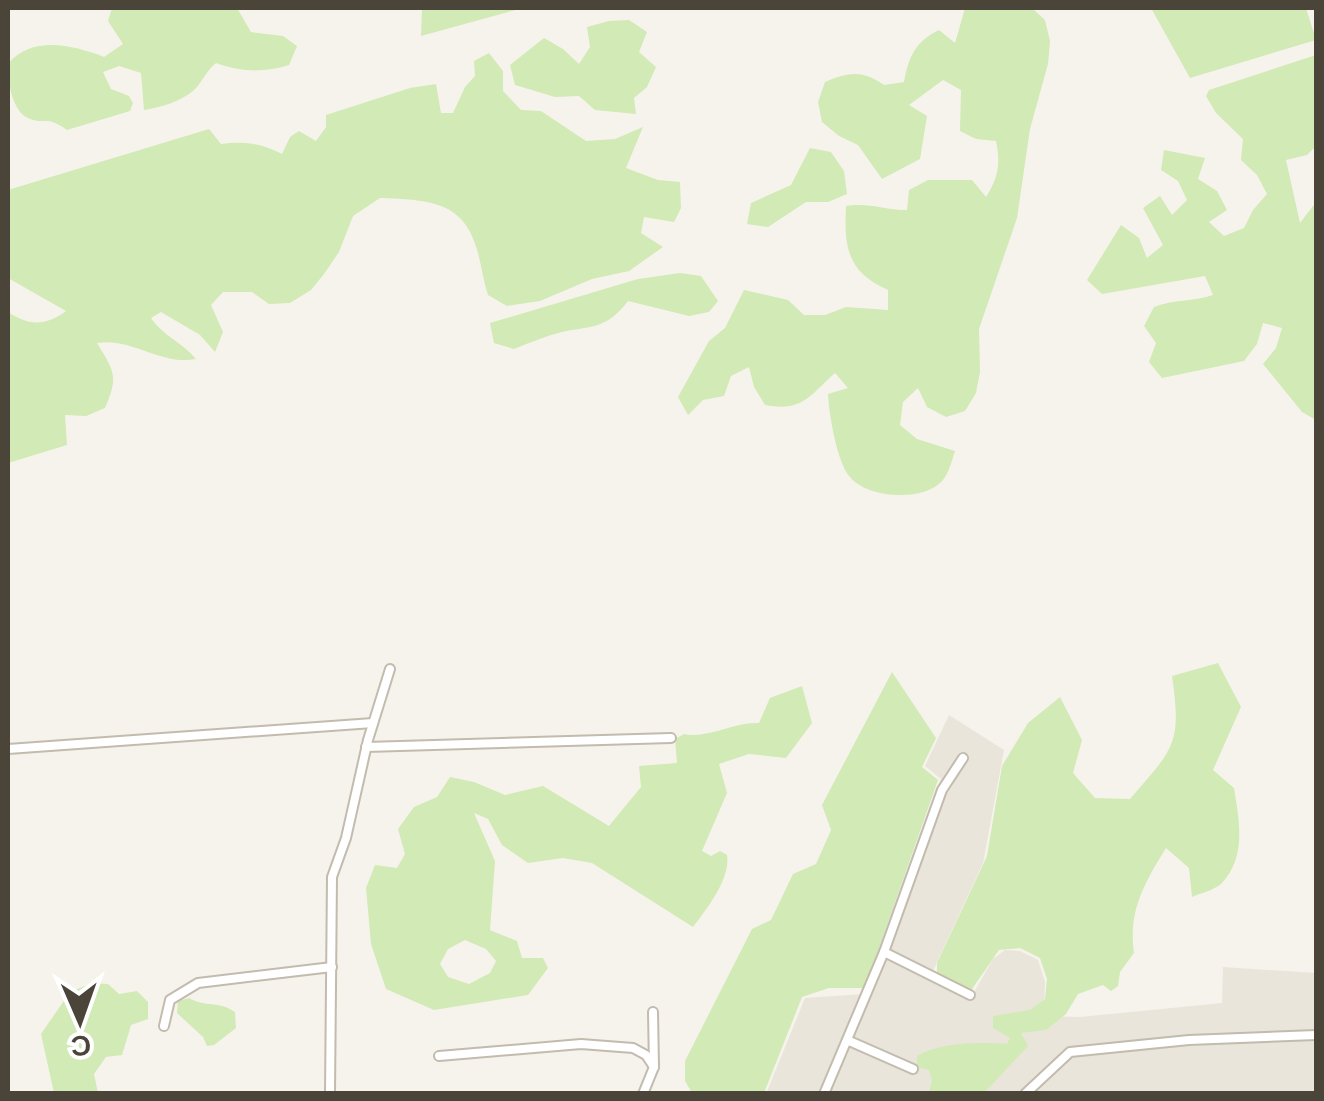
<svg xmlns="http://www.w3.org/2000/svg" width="1324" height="1101" font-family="'Work Sans',sans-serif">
  <rect width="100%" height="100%" fill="#f6f3ec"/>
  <polygon fill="#eae5da" points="949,715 1004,750 983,863 932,973 973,994 993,959 1005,950 1020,951 1038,960 1045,982 1044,1016 1080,1017 1222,1003 1223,967 1316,973 1316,1093 766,1094 805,998 863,994 941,779 925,766"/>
  <g fill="#d2eab5" fill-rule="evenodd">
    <path d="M112 8H237L251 32 283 36 297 46 289 65C263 73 241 72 216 63 205 72 202 83 194 90 182 101 159 108 144 110L141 73 119 66 103 72 111 89 129 96 133 103 130 111 67 130C45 114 45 126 28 118 12 111 7 79 8 64 32 35 73 45 104 57L123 44 108 21Z"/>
    <polygon points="422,8 523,8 421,36"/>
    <path d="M965 8H1032L1045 20 1050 41 1048 64 1030 129 1017 218 979 329 980 372 976 393 965 411 946 417 927 407 918 388 903 402 900 425 917 439 955 451C952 460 949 473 943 480 925 502 868 499 850 477 837 463 829 414 828 394L848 388 835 373C809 396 803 412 765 405L754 387 749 367 731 376 724 396 703 400 688 415 678 397 709 341 725 328 744 290 788 300 804 315H825L846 307 888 310V290C847 272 844 247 846 206 868 202 884 210 907 210L909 190 928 180H972L986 197C998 178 1001 164 996 141L976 139 960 131 961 90 943 80 909 105 927 116 920 159 882 179 858 145 839 136 822 122 818 102 825 82C849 72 862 70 884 85L904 82C909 56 915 42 939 30L955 43Z"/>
    <polygon points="1151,8 1306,8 1316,40 1190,78"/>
    <polygon points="629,20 647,32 639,52 656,67 647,87 634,98 636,114 595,110 579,96 555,97 515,85 510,65 544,38 563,49 579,64 590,47 587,27 609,21"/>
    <path d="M489 53 503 71V91L521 110 541 111 586 141 615 139 643 127 626 168 658 180 680 182 681 208 674 222 644 217 641 233 663 247 629 271 592 279 540 301 507 306 488 295C482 277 481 258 474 241 459 198 418 200 380 198L353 216 339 252 324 274 311 290 290 303 269 304 252 292H223L211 305 223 332 215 352 200 335 161 312 151 318C163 336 182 342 196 359 161 366 132 337 97 343 114 371 119 376 105 408L86 416 65 415 67 445 8 463V312C29 326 46 326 66 311L8 278V190L209 129 221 144C243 141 261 143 282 154L290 137 299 131 316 141 326 127V115L410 88 436 84 441 113H453L465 87 475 76 474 61Z"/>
    <path d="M1316 55V146L1307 155 1286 160 1300 223 1316 202V420L1302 412 1263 364 1276 348 1282 328 1263 323 1257 344 1244 361 1162 378 1149 362 1156 343 1144 326 1154 307C1174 299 1192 302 1213 295L1205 276 1102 294 1087 280 1121 225 1139 238 1147 258 1163 245 1143 208 1160 196 1172 215 1187 200 1178 181 1161 170 1164 150 1205 158 1198 179 1217 191 1227 210 1209 222 1224 236 1244 228 1253 210 1267 194 1257 175 1241 160 1243 139 1216 113 1206 96 1209 90Z"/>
    <polygon points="810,148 831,152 844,171 847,194 828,202 806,202 768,227 747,224 751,203 791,185"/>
    <path d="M680 273 701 276 718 301 709 312 689 316 628 301C603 334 586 324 551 335 539 339 526 344 514 349L494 343 490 323 638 279Z"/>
    <path d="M1218 663 1241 707 1213 770 1234 788C1239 820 1247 856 1222 883 1215 890 1201 893 1192 897L1189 868 1166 848C1144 884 1128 911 1134 953L1120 972 1118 986 1111 991 1103 985 1078 994 1066 1014 1046 1030 1021 1033 1028 1046 984 1093H929L932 1080 929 1070 917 1067V1056C940 1042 980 1042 1007 1044L1010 1038 993 1028V1016L1030 1010 1045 999 1047 979 1040 958 1020 948 999 950 970 992 937 975V963L987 856 1002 766 1028 723 1060 697 1082 740 1073 773 1095 798 1130 799C1174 748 1182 744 1172 676Z"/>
    <polygon points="892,672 936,738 922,767 938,780 865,988 829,988 802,997 764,1093 692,1093 685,1081 685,1061 752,929 771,920 793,874 816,864 831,830 822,805"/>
    <path d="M802 686 812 723 786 758 749 754 719 764 727 793 702 851 711 856 720 851 727 855C731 878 707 909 693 927L592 863 563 858 528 863 502 845 488 819 474 813 495 861 490 930 517 941 522 958H543L548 968 528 995 434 1010 386 989 371 944 366 888 375 865 397 868 405 854 398 829 414 807 437 797 450 777 474 782 505 795 543 786 609 826 641 787 639 766 677 763 675 739 684 734C708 739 733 722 759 723L770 698ZM465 940 486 949 496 961 490 973 469 984 448 977 440 964 448 949Z"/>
    <polygon points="92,983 108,984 119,994 137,991 148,1002 148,1019 131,1025 122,1055 106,1057 94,1074 98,1093 54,1093 41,1034 70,992"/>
    <path d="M189 998C207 1008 217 1000 235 1012L236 1028 214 1045 207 1046 203 1037 177 1013 178 1001Z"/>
  </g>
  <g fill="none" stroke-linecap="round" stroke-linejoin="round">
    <g stroke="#c2bbae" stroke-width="12">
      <g id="street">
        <polyline points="366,747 671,738"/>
        <polyline points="8,749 373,723"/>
        <polyline points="884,952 970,995"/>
        <polyline points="164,1026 170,1000 198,983 332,967"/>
        <polyline points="847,1040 913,1069"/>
        <polyline points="439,1056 581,1044 633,1048 646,1055 654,1067"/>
        <polyline points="330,1094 332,877 346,838 368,740 390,669"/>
        <polyline points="643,1094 654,1067 653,1012"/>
        <polyline points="824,1094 884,952 942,790 963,758"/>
        <polyline points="1025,1094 1070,1052 1189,1040 1316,1035"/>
      </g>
    </g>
    <use href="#street" stroke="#fff" stroke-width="8"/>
  </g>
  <rect width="1324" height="1101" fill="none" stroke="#4b4439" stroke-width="20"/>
  <g transform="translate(80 1021) rotate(178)" stroke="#ffffff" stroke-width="8" paint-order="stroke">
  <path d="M0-8L18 38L0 25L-18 38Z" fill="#4b4439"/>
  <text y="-15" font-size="28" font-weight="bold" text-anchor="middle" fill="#4b4439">С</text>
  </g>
</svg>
